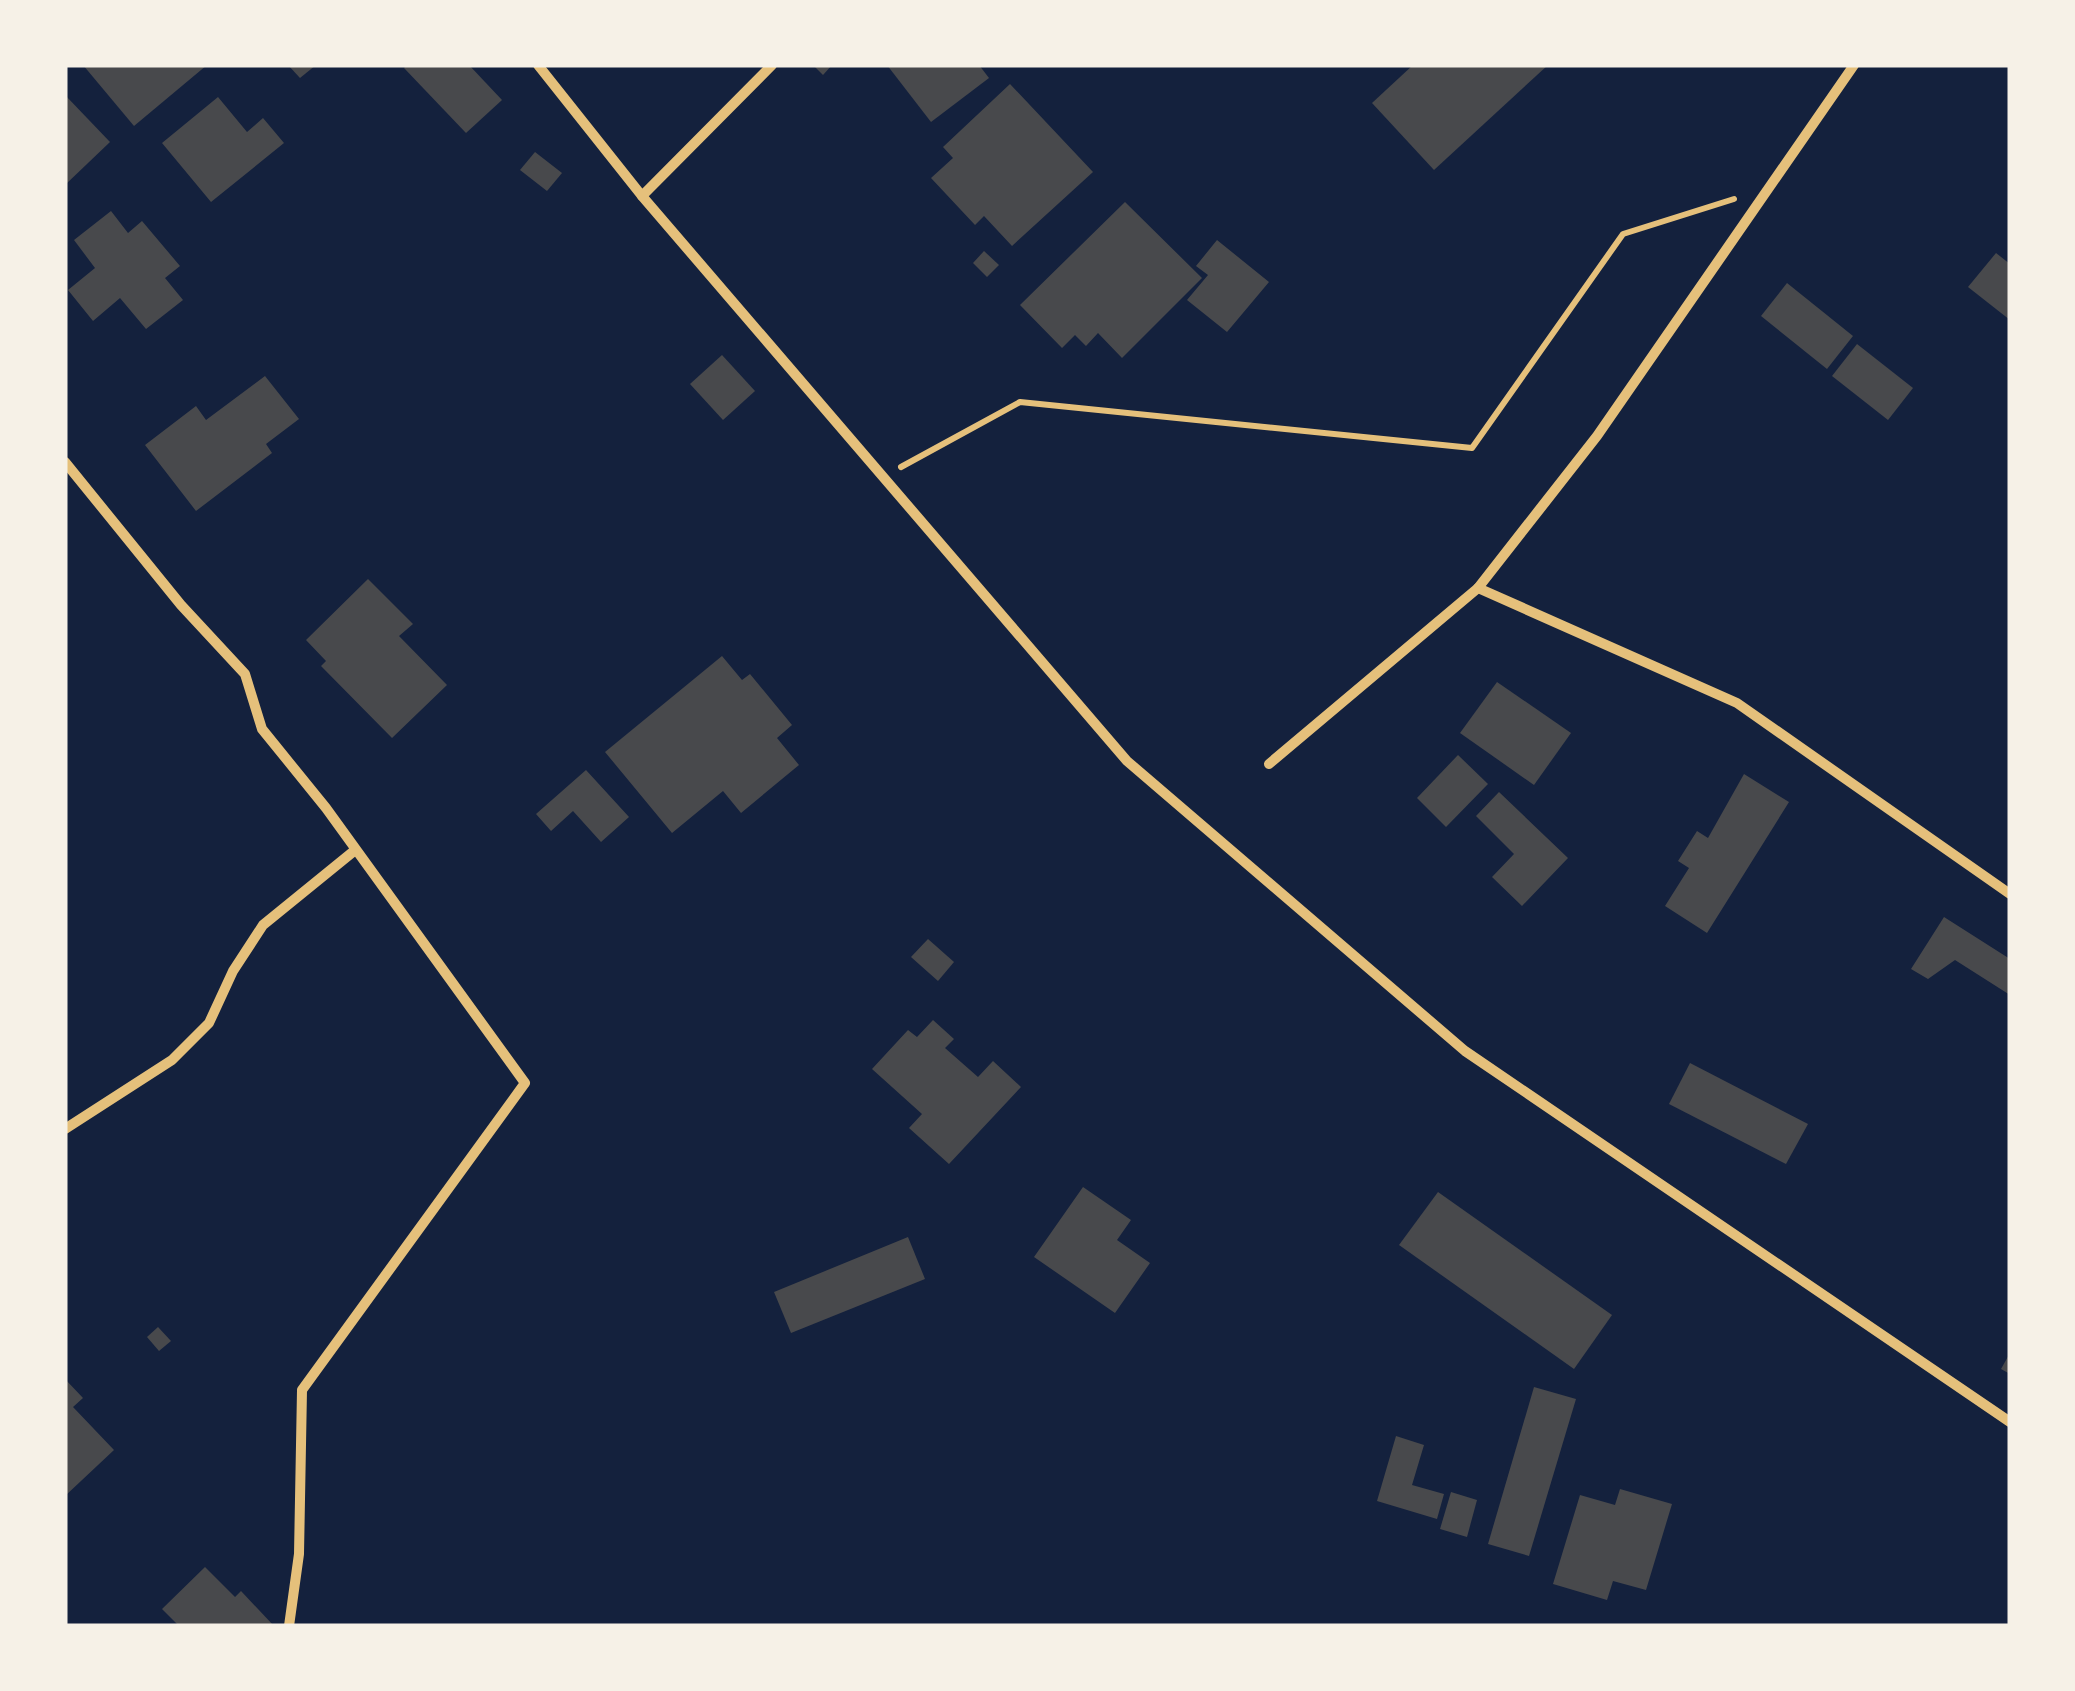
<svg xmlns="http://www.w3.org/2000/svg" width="2075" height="1691" font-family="Inter,sans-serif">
  <rect width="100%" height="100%" fill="#14213d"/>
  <g fill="#48494c">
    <polygon points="83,65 207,65 134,126"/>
    <polygon points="288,65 316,65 300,78"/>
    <polygon points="407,65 469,65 502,100 466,133 404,68"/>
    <polygon points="813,65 832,65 823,75"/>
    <polygon points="887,65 979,65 989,78 931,122"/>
    <polygon points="1413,65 1548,65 1434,170 1372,103"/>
    <polygon points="1010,84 1093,172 1012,246 984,216 975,225 931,178 953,158 943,147"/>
    <polygon points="65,95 110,142 65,185"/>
    <polygon points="218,97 247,132 263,118 284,143 211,202 162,143"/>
    <polygon points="535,152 562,173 547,191 520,170"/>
    <polygon points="1125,202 1202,278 1122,358 1098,333 1086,346 1075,335 1062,348 1020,305"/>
    <polygon points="111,211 128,233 142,221 180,266 165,278 183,300 146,329 120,298 93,321 68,290 95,268 74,240"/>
    <polygon points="1217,240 1269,282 1227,332 1187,300 1208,275 1196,266"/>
    <polygon points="984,251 999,265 987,277 973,263"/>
    <polygon points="1996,253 2010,264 2010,320 1968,287"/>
    <polygon points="1787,283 1853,336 1827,369 1761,316"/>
    <polygon points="1857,344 1913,388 1888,420 1832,376"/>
    <polygon points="722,355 755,391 723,420 690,384"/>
    <polygon points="265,376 299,419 266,444 272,453 196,511 145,445 196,406 206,420"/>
    <polygon points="368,579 413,624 399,636 447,685 392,738 321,666 326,661 306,640"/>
    <polygon points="722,656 742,680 750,674 792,725 777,738 799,765 741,813 723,791 672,833 605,752"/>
    <polygon points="1497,682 1571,733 1534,785 1460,733"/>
    <polygon points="1458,755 1488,784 1446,827 1417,798"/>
    <polygon points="586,770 629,817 601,842 573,811 551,831 536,814"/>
    <polygon points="1744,774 1789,802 1707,933 1665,906 1689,868 1678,861 1697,831 1708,838"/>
    <polygon points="1499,792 1568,858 1522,906 1492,877 1514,854 1476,816"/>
    <polygon points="1944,917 2010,959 2010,995 1955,960 1928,979 1911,969"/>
    <polygon points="928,939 954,962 938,981 911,957"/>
    <polygon points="933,1020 954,1039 945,1048 978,1077 993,1061 1021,1087 949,1164 909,1128 922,1114 872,1069 908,1030 917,1037"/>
    <polygon points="1690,1063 1808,1124 1786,1164 1669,1104"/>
    <polygon points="1083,1187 1131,1220 1117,1240 1150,1263 1115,1313 1034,1257"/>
    <polygon points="1438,1192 1612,1315 1574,1369 1399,1245"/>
    <polygon points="908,1237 925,1279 791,1333 774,1292"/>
    <polygon points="158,1327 171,1341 159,1351 147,1337"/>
    <polygon points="2010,1353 2010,1374 2001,1369"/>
    <polygon points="65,1379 83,1398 73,1407 114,1450 65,1496"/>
    <polygon points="1534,1387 1576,1399 1529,1556 1488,1544"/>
    <polygon points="1396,1436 1424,1445 1412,1485 1444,1494 1437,1519 1377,1501"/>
    <polygon points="1620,1489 1672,1504 1646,1590 1613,1581 1607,1600 1553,1584 1580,1495 1615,1505"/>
    <polygon points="1451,1492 1477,1500 1467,1537 1440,1529"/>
    <polygon points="205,1567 235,1597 241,1591 274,1626 179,1626 162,1609"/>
  </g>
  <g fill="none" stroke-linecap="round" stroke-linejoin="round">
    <polyline stroke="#e5c07b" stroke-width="6" points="901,467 1020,402 1472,448 1623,234 1734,199"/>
    <g stroke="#e5c07b" stroke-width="10">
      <polyline points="538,65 642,196 1127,761 1465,1051 2010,1422"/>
      <polyline points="642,196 772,65"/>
      <polyline points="65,462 181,605 245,674 262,729 326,808 525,1083 302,1390 299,1554 289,1626"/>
      <polyline points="1478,588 1737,703 2010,894"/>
      <polyline points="1269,764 1478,588 1597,436 1854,65"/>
      <polyline points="65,1129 172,1060 209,1023 233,971 263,925 354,851"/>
    </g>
  </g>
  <rect width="2075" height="1691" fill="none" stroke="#f6f1e7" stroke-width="135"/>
</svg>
